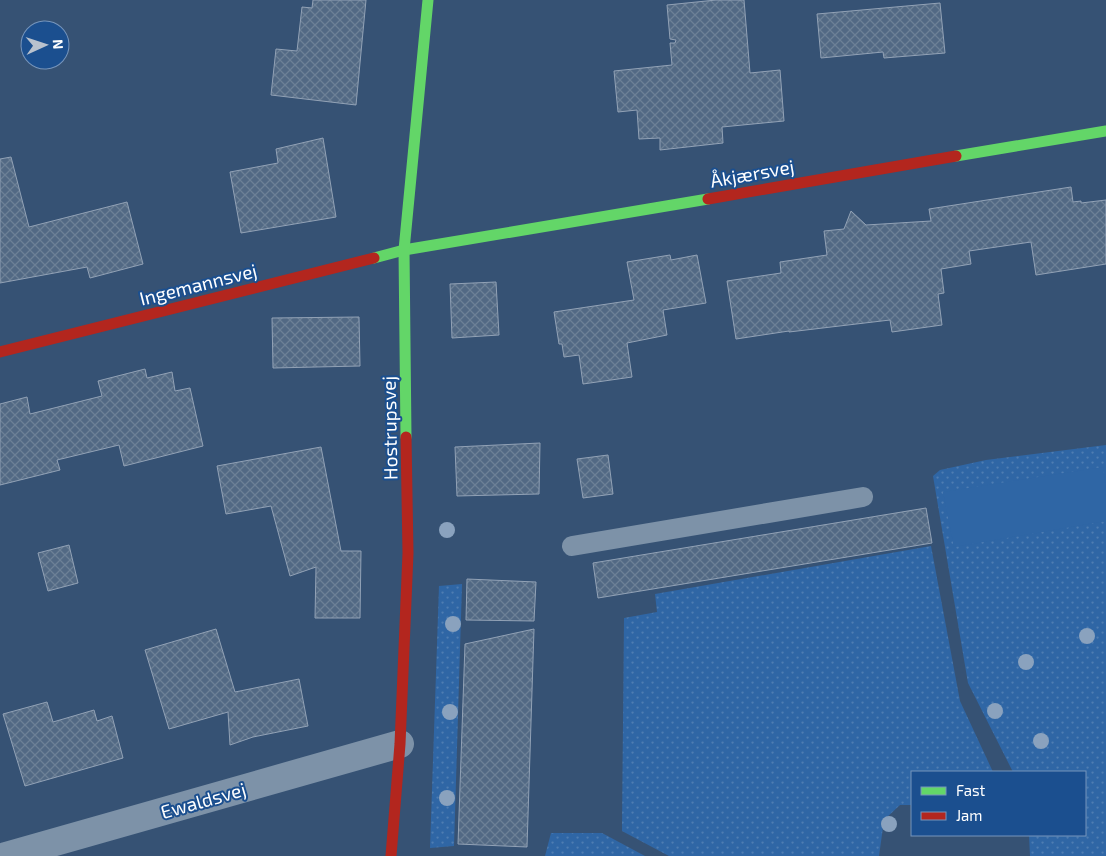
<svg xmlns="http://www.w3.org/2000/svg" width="1106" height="856" font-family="'Exo 2',sans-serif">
  <defs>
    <pattern id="green-dots" width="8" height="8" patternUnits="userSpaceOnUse" patternTransform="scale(1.25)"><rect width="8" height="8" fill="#2f66a5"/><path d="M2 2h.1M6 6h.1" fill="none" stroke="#4e7db2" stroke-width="1.8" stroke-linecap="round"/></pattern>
    <pattern id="building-cross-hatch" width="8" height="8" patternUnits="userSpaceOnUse" patternTransform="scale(1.25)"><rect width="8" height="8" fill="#526984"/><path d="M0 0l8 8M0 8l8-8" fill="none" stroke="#6c8096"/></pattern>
  </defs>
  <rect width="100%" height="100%" fill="#365274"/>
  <g fill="url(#green-dots)">
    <polygon points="1106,445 1106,856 1030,856 1029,835 1085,835 1085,772 1013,772 968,683 933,476 940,470 986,460"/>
    <polygon points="931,546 960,701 993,772 912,772 912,805 900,805 884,820 879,856 669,856 622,831 624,618 657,612 655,594"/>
    <polygon points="462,584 454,846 430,848 439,586"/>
    <polygon points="551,833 602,833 645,856 545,856"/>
  </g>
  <polygon fill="#2f66a5" points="1103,467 1106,490 1106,521 954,547 943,492"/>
  <g fill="url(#building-cross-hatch)" stroke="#92a2b6">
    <polygon points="313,0 366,0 356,105 271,95 276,49 297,51 302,7 312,8"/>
    <polygon points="716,0 744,0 750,73 780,70 784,121 722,127 723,143 660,150 660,138 639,139 637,110 618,112 614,71 672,65 670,43 675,43 676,40 670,39 667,5"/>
    <polygon points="940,3 945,53 884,58 883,52 821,58 817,14"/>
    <polygon points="323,138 336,217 241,233 230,172 278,163 276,149"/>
    <polygon points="11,157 29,227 127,202 143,264 90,278 87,267 0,283 0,159"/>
    <polygon points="1071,187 1073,202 1081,201 1081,203 1106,200 1106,264 1036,275 1031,242 969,251 971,264 941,269 944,293 938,294 942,325 892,332 890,320 789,332 789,331 736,339 727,281 781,273 780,262 827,255 824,231 844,229 851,211 866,225 931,221 929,209"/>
    <polygon points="670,255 671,260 697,255 706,303 663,310 667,335 627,343 632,377 583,384 579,355 564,357 562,344 559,344 554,312 634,300 627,262"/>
    <polygon points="496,282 499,335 452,338 450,284"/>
    <polygon points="359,317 360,366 273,368 272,318"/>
    <polygon points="145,369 147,378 172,372 175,391 190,388 203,446 124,466 119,445 57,460 60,470 0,485 0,404 27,397 30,414 102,396 98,381"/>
    <polygon points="540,443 539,494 457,496 455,447"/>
    <polygon points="321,447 341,551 361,551 360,618 315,618 316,567 290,576 271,506 226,514 217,466"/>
    <polygon points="608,455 613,494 583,498 577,459"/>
    <polygon points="926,508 932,543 598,598 593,563"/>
    <polygon points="69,545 78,583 48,591 38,553"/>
    <polygon points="467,579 536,582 534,621 466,620"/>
    <polygon points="216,629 235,692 299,679 308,726 253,737 230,745 228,712 169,729 145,650"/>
    <polygon points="534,629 527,847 458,844 465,644"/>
    <polygon points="47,702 53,722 94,710 97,721 112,716 123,758 25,786 3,714"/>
  </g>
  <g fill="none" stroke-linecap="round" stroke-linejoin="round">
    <polyline stroke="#7d92a8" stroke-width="20" points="572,546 863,497"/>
    <polyline stroke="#7d92a8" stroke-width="28" points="6,856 400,744"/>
    <g stroke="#63d668" stroke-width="11">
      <polyline points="956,156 1106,131"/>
      <polyline points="374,258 404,250 708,199"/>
      <polyline points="406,437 404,250 428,0"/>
    </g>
    <g stroke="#b3261e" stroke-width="11">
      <polyline points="708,199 956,156"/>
      <polyline points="0,352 374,258"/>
      <polyline points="391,856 400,744 408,553 406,437"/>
    </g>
  </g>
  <g fill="#8aa2be">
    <circle cx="447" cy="530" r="8"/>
    <circle cx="453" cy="624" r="8"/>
    <circle cx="1087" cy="636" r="8"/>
    <circle cx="1026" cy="662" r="8"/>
    <circle cx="995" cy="711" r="8"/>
    <circle cx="450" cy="712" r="8"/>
    <circle cx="1041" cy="741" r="8"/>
    <circle cx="447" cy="798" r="8"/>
    <circle cx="889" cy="824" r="8"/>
  </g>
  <g text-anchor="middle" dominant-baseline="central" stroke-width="4" stroke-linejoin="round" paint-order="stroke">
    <g font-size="19" fill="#fff" stroke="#1b4f8f">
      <text transform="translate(752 173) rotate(-10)">Åkjærsvej</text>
      <text transform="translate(198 284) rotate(-14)">Ingemannsvej</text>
      <text transform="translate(389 428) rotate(-91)">Hostrupsvej</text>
      <text transform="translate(203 800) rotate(-16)">Ewaldsvej</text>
    </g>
  </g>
  <rect x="911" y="771" width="175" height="65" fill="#1b4f8f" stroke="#7695bc"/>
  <rect x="921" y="787" width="25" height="8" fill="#63d668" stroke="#7695bc"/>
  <text x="956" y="796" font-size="15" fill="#ffffff">Fast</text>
  <rect x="921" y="812" width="25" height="8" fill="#b3261e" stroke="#7695bc"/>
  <text x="956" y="821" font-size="15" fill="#ffffff">Jam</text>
  <g transform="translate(45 45) rotate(87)"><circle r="24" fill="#1b4f8f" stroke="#7695bc"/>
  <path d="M0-4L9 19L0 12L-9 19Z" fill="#b9c2ce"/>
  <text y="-8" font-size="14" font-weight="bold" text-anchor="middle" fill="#ffffff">N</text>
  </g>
</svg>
